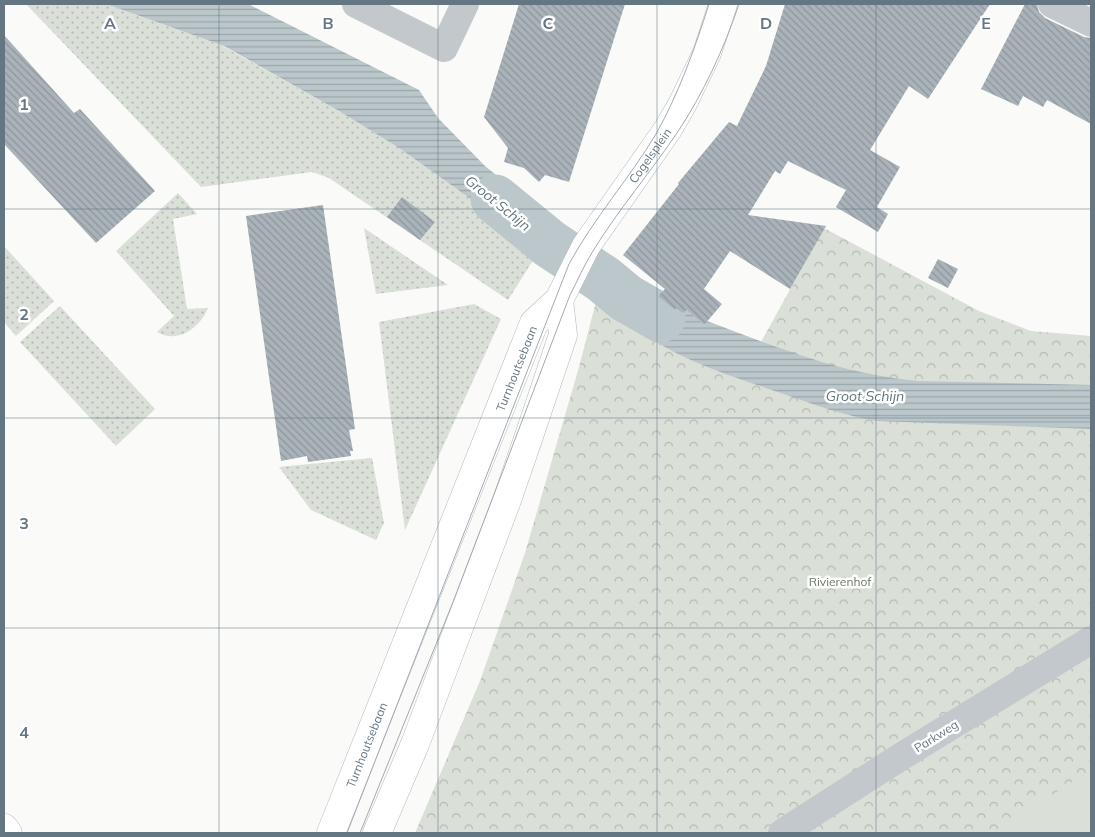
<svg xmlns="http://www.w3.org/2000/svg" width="1095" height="837" font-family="Mulish,sans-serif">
  <defs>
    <pattern id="grass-dots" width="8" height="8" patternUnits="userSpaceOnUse" patternTransform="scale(1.25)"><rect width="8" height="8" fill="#dadfd7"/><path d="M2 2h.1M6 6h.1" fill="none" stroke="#b4b9b4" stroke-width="1.8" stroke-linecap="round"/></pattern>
    <pattern id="park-crowns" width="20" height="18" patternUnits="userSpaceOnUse" patternTransform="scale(1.25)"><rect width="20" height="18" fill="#dadfd7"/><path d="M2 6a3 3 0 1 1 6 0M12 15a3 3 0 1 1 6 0" fill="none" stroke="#b4b9b4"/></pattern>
    <pattern id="water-rules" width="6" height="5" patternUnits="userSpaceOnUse" patternTransform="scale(1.25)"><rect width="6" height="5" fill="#bbc7cb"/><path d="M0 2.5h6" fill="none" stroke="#9ca6aa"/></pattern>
    <pattern id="building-back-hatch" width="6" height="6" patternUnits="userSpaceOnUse" patternTransform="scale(1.25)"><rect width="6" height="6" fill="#aab3b9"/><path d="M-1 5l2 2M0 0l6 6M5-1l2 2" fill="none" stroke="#8e969c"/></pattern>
  </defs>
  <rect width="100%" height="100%" fill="#fafaf8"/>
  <g fill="url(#grass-dots)">
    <polygon points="26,4 106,4 221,45 339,111 399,148 468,197 537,254 508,300 329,178 312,172 201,187"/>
    <path d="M178 193 197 214 173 219 187 309 208 308C200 328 178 344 157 332L174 316 116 251Z"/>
    <polygon points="364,228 448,285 376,294"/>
    <polygon points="4,246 54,301 16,336 4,322"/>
    <polygon points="474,304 501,319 405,530 379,322"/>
    <polygon points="60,306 155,409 116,446 20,342"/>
    <polygon points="372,458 384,523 376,540 311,510 279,467"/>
  </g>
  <polygon fill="url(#park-crowns)" points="824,228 979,311 1031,331 1091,336 1091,833 415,833 480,681 525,553 579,367 598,294 616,266 675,310 676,308 683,313 687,310 704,325 707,321 761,342"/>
  <polygon fill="#dadfd7" points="1091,770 1091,833 995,833 994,832"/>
  <g fill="url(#water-rules)">
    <polygon points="106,4 248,4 419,90 438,118 485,166 558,225 537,254 468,197 399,148 339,111 224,46"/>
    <path d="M616 266 668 306 675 310 676 308 683 313 687 310 704 325 707 321C775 347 845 375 918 381L1091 385V429L877 421C844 416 813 404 781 393 745 381 708 369 674 352 646 338 622 314 598 294Z"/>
  </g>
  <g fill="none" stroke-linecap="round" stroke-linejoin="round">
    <polyline stroke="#bbc7cb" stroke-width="49" points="495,199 550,244 603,279 626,298 661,318"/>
  </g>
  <g fill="url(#building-back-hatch)">
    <polygon points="519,4 625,4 569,182 545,175 539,182 524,168 504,162 508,148 484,117"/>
    <polygon points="785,4 990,4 928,99 909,86 870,150 900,167 877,207 888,214 878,232 836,207 846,190 788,161 780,174 775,171 748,215 826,226 790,289 730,251 704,289 722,304 704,325 687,310 683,313 676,308 675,310 658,296 665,289 623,255 679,184 678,183 729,122 737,126 766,66"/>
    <polygon points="1025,4 1037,4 1039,12 1045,18 1084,37 1091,38 1091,124 1047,100 1043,107 1023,96 1018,106 981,89"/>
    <polygon points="4,35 74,113 80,109 155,191 96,243 4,144"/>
    <polygon points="402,197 435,222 420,240 387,217"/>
    <polygon points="323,205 355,429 349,430 353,451 350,451 351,456 308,462 307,456 281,461 246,216"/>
    <polygon points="938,259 958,269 948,288 928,278"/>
  </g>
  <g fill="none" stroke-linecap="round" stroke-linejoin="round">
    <g stroke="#b5babe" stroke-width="29">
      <g id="major">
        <path id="s1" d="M331 833 534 323 559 300 586 246 668 129 683 103 707 53 723 4"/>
        <polyline points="377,833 415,744 507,500 529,436 563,335 559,300"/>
      </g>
    </g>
    <g stroke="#b4b9bd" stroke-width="29">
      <polyline id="highway" points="4,828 8,833"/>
    </g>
    <g stroke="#c3c8cc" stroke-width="28">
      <polyline points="356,4 444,48 465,4"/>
      <polyline points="1052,4 1091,23"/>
      <polyline points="782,833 902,756 1091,640"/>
    </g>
    <use href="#major" stroke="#fff" stroke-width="28"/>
    <use href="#highway" stroke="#fff" stroke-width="28"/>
    <g stroke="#a2aab0" stroke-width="1">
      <path d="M347 833 569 264C594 218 629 179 656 134 679 93 695 48 709 4"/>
      <path d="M360 833 453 602 570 295C578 280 584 265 593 251 618 210 650 173 677 133 703 94 724 49 739 4"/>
    </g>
  </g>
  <path fill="none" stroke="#657683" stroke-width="1" stroke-opacity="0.55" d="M219 4V833M438 4V833M657 4V833M876 4V833M4 209H1091M4 418H1091M4 628H1091"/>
  <g text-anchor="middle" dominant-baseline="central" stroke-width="5" stroke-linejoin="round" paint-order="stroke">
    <g font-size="12" fill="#657683" stroke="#fff">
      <text stroke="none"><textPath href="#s1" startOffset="754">Cogelsplein</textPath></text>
      <text stroke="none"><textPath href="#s1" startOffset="500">Turnhoutsebaan</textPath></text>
      <text transform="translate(936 736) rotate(-32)">Parkweg</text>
      <text stroke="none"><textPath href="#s1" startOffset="95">Turnhoutsebaan</textPath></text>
    </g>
    <g font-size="12" fill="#687a64" stroke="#fff">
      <text x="840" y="581">Rivierenhof</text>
    </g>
    <g font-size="14" font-style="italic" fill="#60757c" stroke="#fff">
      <text transform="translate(498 203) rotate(39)">Groot Schijn</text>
      <text x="865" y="396">Groot Schijn</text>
    </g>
  </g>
  <g font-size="16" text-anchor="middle" font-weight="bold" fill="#657683" stroke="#fff" stroke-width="5" stroke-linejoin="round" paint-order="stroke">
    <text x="110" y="29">A</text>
    <text x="328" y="29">B</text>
    <text x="548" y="29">C</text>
    <text x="766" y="29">D</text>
    <text x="986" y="29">E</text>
    <text x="24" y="110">1</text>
    <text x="24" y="320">2</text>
    <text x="24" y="529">3</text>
    <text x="24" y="738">4</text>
  </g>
  <rect width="1095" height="837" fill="none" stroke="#657683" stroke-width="10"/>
</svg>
